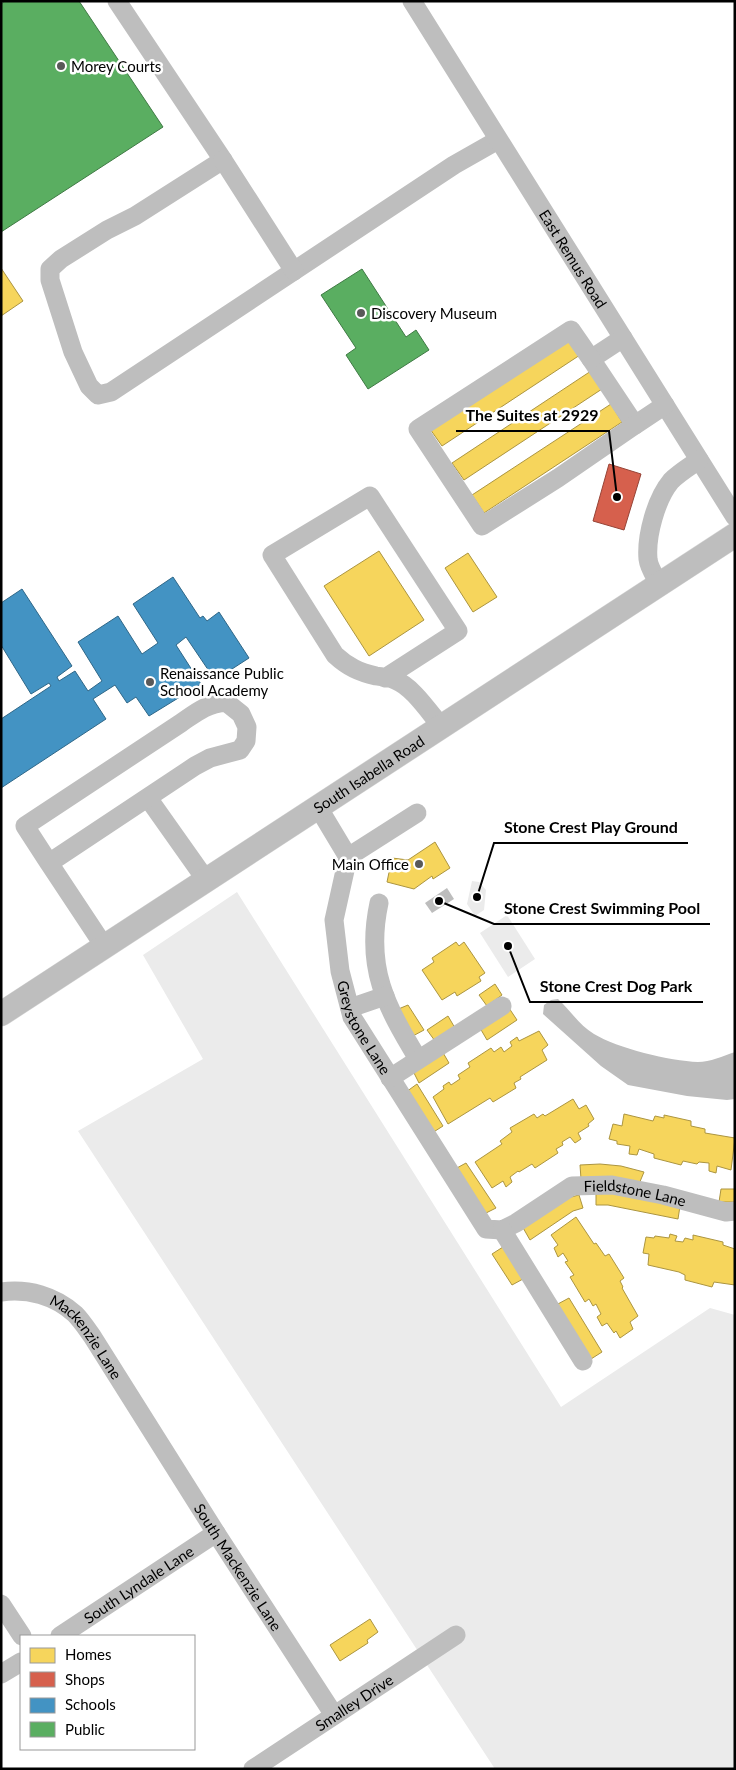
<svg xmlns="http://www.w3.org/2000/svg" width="736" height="1770" font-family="Lato,sans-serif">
  <rect width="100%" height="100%" fill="#fff"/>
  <g fill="#ebebeb">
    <polygon points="472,881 479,882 486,890 484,910 475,916 467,904"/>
    <polygon points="237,892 561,1407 710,1308 735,1315 735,1769 495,1769 78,1131 203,1059 143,955"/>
    <polygon points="507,915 535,959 508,977 480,933"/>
  </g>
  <g fill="#bdbdbd">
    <polygon points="447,888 454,899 432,913 425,903"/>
    <path d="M558 999C571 1011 579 1025 594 1034 617 1048 670 1061 698 1062 710 1062 723 1056 735 1052V1099L727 1100 687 1096 628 1085 601 1066 543 1014 544 1005 551 1000Z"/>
  </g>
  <g fill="#f6d55c" stroke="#ac9540">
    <polygon points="1,268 23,301 1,316"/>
    <polygon points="569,338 580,355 442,446 430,429"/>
    <polygon points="591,371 602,389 464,480 452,463"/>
    <polygon points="611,404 622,422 484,513 472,495"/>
    <polygon points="379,551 424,620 369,656 324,586"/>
    <polygon points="468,553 497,597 473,612 445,568"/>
    <polygon points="435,842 450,868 433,879 432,876 414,889 387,882 392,858 408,860"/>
    <polygon points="456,942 459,946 464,942 485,973 479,977 481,981 457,996 455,992 442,1000 422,970 434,962 432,958"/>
    <polygon points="495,984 502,995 487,1006 479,995"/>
    <polygon points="408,1005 424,1030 411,1037 396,1010"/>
    <polygon points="509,1008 517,1020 487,1040 480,1028"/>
    <polygon points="448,1016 455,1028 435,1041 427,1030"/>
    <polygon points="539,1031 548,1045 542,1050 547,1060 520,1077 521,1079 514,1083 516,1088 493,1102 490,1098 448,1124 433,1097 444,1089 443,1086 449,1082 451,1085 460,1079 458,1075 470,1067 468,1063 491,1048 494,1052 501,1047 504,1052 512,1046 510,1042 517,1037 519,1041"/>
    <polygon points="442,1051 449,1063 419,1083 413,1071"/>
    <polygon points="417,1084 443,1126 432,1133 406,1092"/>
    <polygon points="573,1099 579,1109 586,1105 594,1119 588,1124 589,1126 578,1133 581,1139 575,1143 570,1137 562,1142 563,1145 556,1149 558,1153 535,1168 532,1164 519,1172 518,1171 510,1177 512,1182 506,1187 503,1181 492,1188 475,1162 502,1144 500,1141 512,1132 510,1128 534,1114 537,1118 543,1114 545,1116"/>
    <polygon points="624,1114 653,1121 655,1116 664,1118 664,1115 691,1121 691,1126 705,1129 705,1133 735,1138 731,1170 717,1166 716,1173 709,1171 709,1163 699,1162 697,1164 683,1161 681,1165 654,1158 654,1154 639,1149 637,1155 629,1154 630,1146 617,1144 617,1141 609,1139 613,1124 622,1126"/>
    <polygon points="466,1163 496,1208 484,1214 455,1169"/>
    <polygon points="600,1164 621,1166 644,1172 639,1184 581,1179 580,1165"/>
    <polygon points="721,1189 735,1189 735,1202 719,1202"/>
    <polygon points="612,1193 680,1206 678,1219 608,1205 596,1205 596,1194"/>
    <polygon points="579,1195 583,1208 573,1211 530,1240 522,1226 567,1198"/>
    <polygon points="576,1217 594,1244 596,1243 605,1256 609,1254 624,1278 620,1281 623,1287 622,1288 638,1316 630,1322 633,1329 620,1338 616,1331 614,1333 607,1323 602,1326 597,1317 601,1314 596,1304 593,1306 589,1299 585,1302 570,1277 574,1275 565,1262 568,1261 563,1253 558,1257 554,1248 558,1245 551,1235"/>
    <polygon points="670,1234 677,1236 675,1241 683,1242 685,1238 693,1240 693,1235 723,1242 723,1245 735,1249 735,1285 714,1282 712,1287 685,1280 685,1275 679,1272 648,1265 649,1254 643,1253 646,1237 654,1238 655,1236 669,1238"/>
    <polygon points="503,1247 523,1279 512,1285 492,1254"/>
    <polygon points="569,1298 602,1352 591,1359 556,1305"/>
    <polygon points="370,1619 378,1632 367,1640 368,1643 340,1661 330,1645"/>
  </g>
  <polygon fill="#d6604d" stroke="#964336" points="609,464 641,474 624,530 593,521"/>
  <polygon fill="#4393c3" stroke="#2f6788" points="173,577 200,618 203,616 207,621 219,612 249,658 215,680 186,637 176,645 201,684 149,716 136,697 127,703 115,685 93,699 106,719 1,788 1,719 51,686 49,683 31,694 1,645 1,603 22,589 72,666 57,677 59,681 75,671 88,691 102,681 78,642 118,616 142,654 158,643 133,604"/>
  <g fill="#5aae61" stroke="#3f7a44">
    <polygon points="5,1 79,1 163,127 1,232 1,4"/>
    <polygon points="362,269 406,337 416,330 429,350 368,389 346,355 356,348 321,295"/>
  </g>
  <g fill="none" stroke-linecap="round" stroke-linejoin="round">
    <g stroke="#dbdbdb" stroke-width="25">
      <g id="major">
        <path id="s6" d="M1 1014 735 535"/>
      </g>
    </g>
    <g stroke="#bebebe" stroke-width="19">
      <polyline points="117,1 223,160 135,216 107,230 61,259 50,269 50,280 73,352 89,386 98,395 111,392 454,165 498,140"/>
      <path id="s1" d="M412 1 735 517"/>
      <polyline points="223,160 294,271"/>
      <polyline points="623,338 591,359 635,425 665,405"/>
      <polyline points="591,359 571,330 418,429 482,526 558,478 635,425"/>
      <path d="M659 584C655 576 649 568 648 559 646 536 656 499 671 481 679 473 689 467 699 460"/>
      <path d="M385 678 458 631 370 496 272 555 335 655C348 667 359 672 376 676 382 677 389 677 395 680 412 686 429 712 441 726"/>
      <polyline points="148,798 206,880"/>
      <path id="s2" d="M318 807 348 857 334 920 340 971 352 1017 486 1229 502 1230 516 1223 572 1186 612 1185 663 1195 726 1212 735 1211"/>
      <polyline points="348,857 417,813"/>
      <path d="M49 863 25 826 181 723C197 712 206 704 226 702L241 714 247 727 246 741 240 750 210 758 195 766 49 863 104 946"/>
      <path d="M379 903C365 968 386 1006 418 1059"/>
      <polyline points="350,1008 385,996"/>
      <polyline points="390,1078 502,1006"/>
      <polyline points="502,1230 583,1361"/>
      <path id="s3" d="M1 1292C28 1288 55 1296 75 1314 81 1320 87 1329 92 1336L216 1533 334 1715"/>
      <polyline points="1,1604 22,1636"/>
      <path id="s4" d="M60 1636 216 1533"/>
      <polyline points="1,1674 21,1662"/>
      <path id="s5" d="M253 1769 456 1635"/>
    </g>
    <use href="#major" stroke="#bebebe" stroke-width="24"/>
  </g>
  <g fill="#595959" stroke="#fff" stroke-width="2">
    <circle cx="61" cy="66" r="5"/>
    <circle cx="361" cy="313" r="5"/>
    <circle cx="150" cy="682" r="5"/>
    <circle cx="419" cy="864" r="5"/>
  </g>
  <g text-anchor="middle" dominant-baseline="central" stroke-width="5" stroke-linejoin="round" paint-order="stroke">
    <g font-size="15" fill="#000" stroke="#fff" text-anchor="start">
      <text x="71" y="66">Morey Courts</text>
      <text x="371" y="313">Discovery Museum</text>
      <text x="160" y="673">Renaissance Public<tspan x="160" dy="17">School Academy</tspan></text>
      <text x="409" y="864" text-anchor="end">Main Office</text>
    </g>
    <g font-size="15" fill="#000" stroke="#fff">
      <text stroke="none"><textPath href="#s1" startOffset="304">East Remus Road</textPath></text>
      <text stroke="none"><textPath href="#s6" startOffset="439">South Isabella Road</textPath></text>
      <text stroke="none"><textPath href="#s2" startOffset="236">Greystone Lane</textPath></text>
      <text stroke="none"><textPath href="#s2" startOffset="635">Fieldstone Lane</textPath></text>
      <text stroke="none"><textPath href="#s3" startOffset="104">Mackenzie Lane</textPath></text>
      <text stroke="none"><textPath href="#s3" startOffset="381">South Mackenzie Lane</textPath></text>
      <text stroke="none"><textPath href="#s4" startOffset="94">South Lyndale Lane</textPath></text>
      <text stroke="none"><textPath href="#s5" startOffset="121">Smalley Drive</textPath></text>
    </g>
  </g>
  <path fill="none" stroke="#000" stroke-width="2" d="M617 497L609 431H456M477 897L494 843H688M439 901L494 924H710M508 946L530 1002H703"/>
  <g fill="#000" stroke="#fff" stroke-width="2">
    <circle cx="617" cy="497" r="5"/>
    <circle cx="477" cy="897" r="5"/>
    <circle cx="439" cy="901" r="5"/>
    <circle cx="508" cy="946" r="5"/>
  </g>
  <g font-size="16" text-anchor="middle" font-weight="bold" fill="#000" stroke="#fff" stroke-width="5" stroke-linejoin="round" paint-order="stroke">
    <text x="532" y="421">The Suites at 2929</text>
    <text x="591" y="833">Stone Crest Play Ground</text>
    <text x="602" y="914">Stone Crest Swimming Pool</text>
    <text x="616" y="992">Stone Crest Dog Park</text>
  </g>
  <rect width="736" height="1770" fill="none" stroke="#000000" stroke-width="5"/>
  <rect x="20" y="1635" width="175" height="115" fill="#ffffff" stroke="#999999"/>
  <rect x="30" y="1648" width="25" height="15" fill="#f6d55c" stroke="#999999"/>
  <text x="65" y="1660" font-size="15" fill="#000000">Homes</text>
  <rect x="30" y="1672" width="25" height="15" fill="#d6604d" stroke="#999999"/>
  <text x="65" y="1685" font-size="15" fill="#000000">Shops</text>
  <rect x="30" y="1698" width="25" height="15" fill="#4393c3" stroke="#999999"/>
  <text x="65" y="1710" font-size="15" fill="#000000">Schools</text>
  <rect x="30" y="1722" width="25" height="15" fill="#5aae61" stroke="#999999"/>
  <text x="65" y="1735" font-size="15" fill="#000000">Public</text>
</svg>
